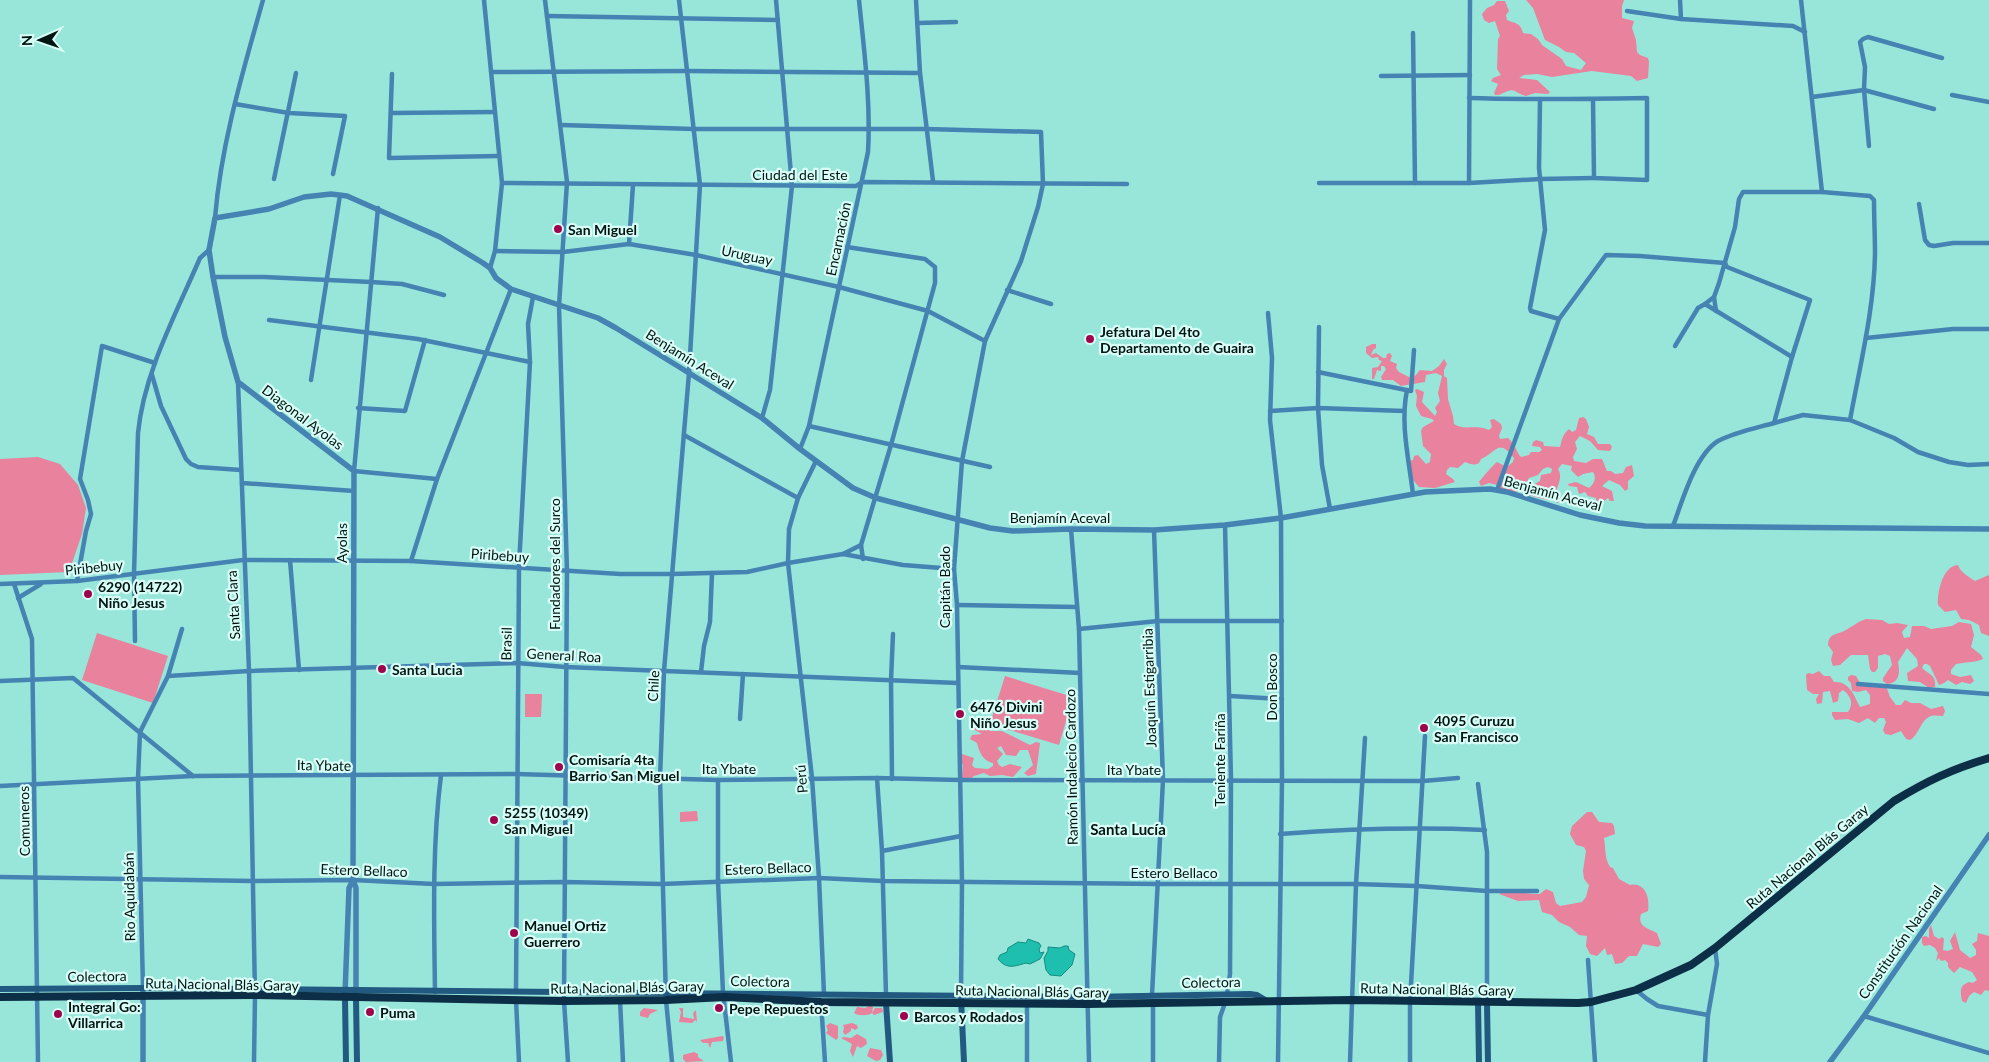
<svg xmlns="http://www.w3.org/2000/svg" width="1989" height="1062" font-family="Lato,sans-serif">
  <rect width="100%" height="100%" fill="#98e6da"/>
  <g fill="#e8829d">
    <path d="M1526 0H1624L1622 6V18L1634 21 1632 28 1636 40 1637 52 1640 55 1648 58 1649 62 1648 78 1637 81 1631 76 1592 71 1552 77 1537 74 1524 75 1519 78 1537 80 1550 92 1548 94 1535 93 1526 96C1511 92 1518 86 1499 95H1495L1494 93 1498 84 1491 81 1493 78 1501 75 1497 69 1498 39 1500 36 1495 21 1489 23 1484 20 1482 14 1487 8 1494 5 1497 1H1505L1509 11 1506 15 1507 20C1516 24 1520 22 1523 33L1531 34 1538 39 1542 45 1562 59 1566 66 1581 70 1586 63 1574 53 1566 52 1559 47 1545 40 1533 8Z"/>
    <path d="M1372 344H1376V348L1373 350 1371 355 1376 353 1383 358H1386L1387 354 1390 353 1392 356 1390 361 1397 364 1396 368 1399 372 1411 378 1415 376 1420 370 1432 371 1439 366 1444 359 1447 364 1444 370V376L1447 378 1448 399 1453 416 1454 424C1464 431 1475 424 1489 430L1492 427 1490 420 1494 419 1501 424 1502 428 1499 436 1500 439 1508 438C1516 445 1517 454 1521 457L1529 455 1531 452H1539L1542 450 1540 447 1532 446 1533 442 1536 440 1543 442 1544 446 1560 447C1562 439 1563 434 1569 429L1572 432 1576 430 1579 418 1583 417 1586 419 1589 427 1587 434 1594 437 1598 444H1610L1612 447 1610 451 1598 450 1590 441 1580 436 1575 442 1577 449 1573 457 1574 461 1586 463 1593 459H1602L1607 471H1611L1615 474 1623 473 1626 467 1632 465 1634 476 1628 481V489L1625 491 1620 485 1609 480 1602 486 1612 491 1614 501H1610L1608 498 1603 502H1596V498L1588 496 1585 492 1579 494 1577 487 1569 486 1568 484 1576 482 1589 488C1594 484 1597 478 1593 472L1583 474 1578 477 1571 470 1572 466 1562 464 1558 469C1563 477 1558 484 1556 492L1560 497 1559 502 1557 503 1553 499 1548 500 1528 495 1527 493 1531 486 1540 481 1541 475 1551 473 1552 469 1548 467 1543 469 1538 475 1529 478 1522 490 1514 492 1498 489 1497 485 1489 483 1481 486 1479 482C1481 479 1495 463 1497 462L1507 467 1513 462 1514 458C1498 438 1498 451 1481 459L1479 463C1473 466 1471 464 1465 462L1458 468 1450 467 1447 470 1446 474 1453 479 1455 482 1435 488 1419 487 1413 480 1409 461 1413 460 1414 456 1418 455 1426 464 1430 462 1431 454 1423 446 1421 431 1423 427 1434 421 1432 419 1421 416 1416 406 1417 396 1415 390 1417 389 1424 392 1422 402 1435 416 1437 412 1435 408 1440 401 1438 393 1442 376 1436 373 1426 375 1425 382 1401 386 1393 380H1382L1381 377 1386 369 1384 366H1381V371L1377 370 1374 379H1372V368L1378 367 1382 361 1379 360 1378 357 1372 358 1366 353V347Z"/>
    <polygon points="38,457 60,464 78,485 86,508 82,534 69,572 0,575 0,459"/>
    <path d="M1958 565C1960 572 1969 577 1975 581L1989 575V636L1981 633 1979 625 1969 620 1961 619 1956 610 1945 612 1938 605C1937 594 1942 566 1958 565Z"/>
    <path d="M1866 619 1882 620 1889 624 1897 623 1908 625 1902 632 1904 638 1910 637 1912 626H1924L1931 629 1952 626 1959 622 1971 624 1974 635 1971 647 1981 655 1983 659C1974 663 1965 662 1956 664L1951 670V674L1960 677 1971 675 1974 681 1970 684 1962 682 1956 685 1948 680 1944 683 1939 685 1930 666 1927 664H1924L1922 668C1928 674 1937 675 1935 687L1929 688 1920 682 1908 681 1907 673 1918 666 1917 659 1907 648 1898 662C1900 672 1900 683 1887 684L1883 681V678L1892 665 1890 656 1885 654 1878 656V668L1875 672H1872L1870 669 1868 655H1851L1840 665 1833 666 1831 660 1833 652 1828 645C1829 633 1836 635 1844 631 1852 627 1857 622 1866 619Z"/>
    <polygon points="97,633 168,656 153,703 82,680"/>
    <path d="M1819 671 1824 676H1830L1834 682C1849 681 1854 695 1860 707L1870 704V695L1866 690 1858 692 1852 691 1851 683 1848 680V677L1851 675 1856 676 1860 683 1886 686 1890 697 1896 705H1901L1905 700 1911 703H1920L1931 709 1943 706 1945 711 1943 716C1939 716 1935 715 1931 716 1921 719 1919 735 1910 740L1906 739 1901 731 1891 735 1885 734 1883 730 1886 722 1884 718H1879L1875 723 1868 718 1859 723 1848 719 1835 720 1832 715V712H1848C1854 704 1851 696 1843 690L1839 693 1838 701 1833 703 1830 691 1823 692 1822 703 1817 704 1816 699 1819 694H1813L1807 690 1806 675 1808 673 1813 674Z"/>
    <polygon points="1005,676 1073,697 1059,745 990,724"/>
    <polygon points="525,694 542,694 541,717 525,717"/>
    <path d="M985 720 989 722 990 731H1002L1030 745 1036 742 1040 743 1036 774 1028 776 1024 773 1033 765 1028 750H1020L1016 756 1006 755 1001 746 997 748 1003 754 997 761 999 765 1002 767 1010 764 1022 767 1013 777 1002 775 990 776 984 773 974 776 969 780 962 778 963 765 960 760 962 754 974 758 972 765 975 768 988 769 993 766V763C983 761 979 752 977 743L970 739 972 735 982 734 971 728 973 723Z"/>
    <polygon points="697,811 698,821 680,822 680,812"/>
    <path d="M1587 812H1592L1599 822 1612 823 1614 826 1615 834 1604 838C1606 849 1604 857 1610 867L1613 868 1619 879 1630 885C1645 882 1650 897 1648 911L1641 914C1637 927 1648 928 1657 933L1661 944 1658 947 1643 944 1637 956H1629L1622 963 1615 964 1612 954 1607 955 1605 948 1597 956 1590 954 1586 946 1587 936 1579 935 1570 927 1559 922 1552 915 1542 912 1539 900 1518 901 1499 894C1511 888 1527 895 1540 894L1546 889 1553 892 1556 903 1560 906 1582 902 1586 897 1589 885 1584 879 1583 871 1586 851 1584 847 1576 845 1570 834 1572 826Z"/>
    <path d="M1931 925 1934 936 1939 939 1942 937 1944 939 1943 950 1947 951 1953 949 1950 941 1955 932 1960 950 1970 958 1976 955V950L1972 944 1977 941 1978 933 1989 936V991L1985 990 1981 995 1974 992 1969 996 1966 1003 1962 1001C1961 993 1958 986 1969 982L1973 983 1977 980 1972 972 1960 967 1954 973 1948 967V963L1945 960 1941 961 1939 958 1936 961 1938 953 1935 948 1930 945 1924 946 1922 943V937L1926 936 1929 938V929Z"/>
    <path d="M871 1005 873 1007 872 1013 875 1008H882L883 1012 874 1015 872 1013C868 1016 858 1016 854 1013L857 1007 865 1008Z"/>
    <polygon points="644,1008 658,1010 650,1014 648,1018 640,1016 640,1012"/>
    <polygon points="679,1008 683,1008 683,1017 694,1019 693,1013 696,1010 697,1022 695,1020 692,1023 679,1022 681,1012"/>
    <polygon points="830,1023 838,1026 838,1038 836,1040 826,1033 828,1030 826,1026"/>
    <polygon points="852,1023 857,1025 858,1028 855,1030 851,1028 851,1031 845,1035 843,1032 844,1028 843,1025"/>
    <polygon points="857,1034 866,1039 867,1044 861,1048 857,1046 853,1057 850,1051 852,1044 841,1038 844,1037 851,1038"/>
    <polygon points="722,1036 724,1037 723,1041 712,1042 710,1048 708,1043 703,1043 700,1040"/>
    <polygon points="870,1048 881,1050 883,1055 880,1060 876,1061 867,1056"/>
    <polygon points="694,1052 698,1054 698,1057 704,1061 686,1062 683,1059 683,1055"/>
  </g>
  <g fill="#1ebfaf" stroke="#158c80">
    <path d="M1028 939 1039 943 1041 946 1039 949 1040 953 1044 952 1040 959 1030 964 1026 963C1015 966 1007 970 998 959L1000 955 1007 952 1008 948 1018 942 1026 943Z"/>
    <polygon points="1064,946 1068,946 1069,950 1075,954 1072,965 1061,976 1050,975 1046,970 1044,958 1048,951 1048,947 1060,948"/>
  </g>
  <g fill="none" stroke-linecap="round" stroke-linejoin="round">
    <g stroke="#4583b2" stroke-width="4.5">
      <polyline points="484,0 502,183 495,251 490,268"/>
      <polyline points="545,0 567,182 559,306 567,571 564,1001 568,1062"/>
      <polyline points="916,0 920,73 933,181"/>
      <polyline points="1680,0 1681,19"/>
      <path d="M1801 0 1822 192 1870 196 1874 200C1874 218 1875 236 1875 254 1874 310 1860 365 1850 420L1894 438 1918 452 1949 462 1968 465 1989 464"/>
      <polyline points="1627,11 1681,19 1793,26 1805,32"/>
      <polyline points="547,16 778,20"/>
      <polyline points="918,23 956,22"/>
      <polyline points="1413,33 1415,183"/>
      <polyline points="491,72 687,71 920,73"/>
      <polyline points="392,74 389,158 499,156"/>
      <polyline points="1381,76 1470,75"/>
      <polyline points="1952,95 1989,102"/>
      <polyline points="1812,97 1864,90 1934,109"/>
      <path d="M1469 98C1529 100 1588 99 1647 98V180L1594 178 1593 99"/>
      <polyline points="1540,100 1539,168 1545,230 1530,308 1531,311 1559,319"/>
      <polyline points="235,104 289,113 345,116 333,174"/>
      <polyline points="391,113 495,112"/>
      <polyline points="561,125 694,129 926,129 1041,132 1043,184 1038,207 1021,261 985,341 962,461 954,569 957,605 962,882 961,996"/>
      <polyline points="1869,146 1864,90 1865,67 1860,42 1863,39 1868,37 1942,58"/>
      <polyline points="274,179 296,73"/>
      <polyline points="502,183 856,186 862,182 1127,184"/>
      <polyline points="1319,183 1469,183 1540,179 1594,178"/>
      <polyline points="1469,183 1470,0"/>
      <polyline points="1822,192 1743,192 1739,199 1735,227 1719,283 1714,297 1705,304 1792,357 1774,423 1803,415 1850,420"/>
      <polyline points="1919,204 1925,240 1929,245 1934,246 1953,243 1989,243"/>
      <polyline points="378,208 354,471 437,479"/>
      <path d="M215 218C221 144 243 71 263 0"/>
      <polyline points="629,244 633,185"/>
      <polyline points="495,251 563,252 629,244 696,255 839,287 928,311 985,341"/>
      <polyline points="213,277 264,277 371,282 402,284 444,295"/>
      <polyline points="1007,290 1051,304"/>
      <polyline points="1714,297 1716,311"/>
      <polyline points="1268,313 1272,358 1270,420 1281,518 1282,780 1278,1062"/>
      <polyline points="269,320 418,339 530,362"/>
      <polyline points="1319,327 1318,408 1322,465 1330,509"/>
      <polyline points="1866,338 1953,329 1989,329"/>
      <polyline points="1675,346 1698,308 1705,304"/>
      <polyline points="1318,372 1411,391 1414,350"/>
      <polyline points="152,375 161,406 186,459 191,464 198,467 241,470"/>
      <polyline points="311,380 340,195"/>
      <polyline points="238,382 249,671 255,995 254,1062"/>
      <path d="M1407 390C1400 424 1409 460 1413 494"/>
      <polyline points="358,408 405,411 425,340"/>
      <polyline points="1270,411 1318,408 1404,411"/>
      <polyline points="762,418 770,390 792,186 776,0"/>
      <polyline points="809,426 990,467"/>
      <polyline points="684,435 798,498"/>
      <path d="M800 449 809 426 868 152C871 102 864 50 859 0"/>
      <polyline points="816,461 798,498 789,529 788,563 812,778 819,878 824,994"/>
      <polyline points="242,483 354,491"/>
      <polyline points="1497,490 1559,319 1606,255 1640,256 1725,263 1727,267 1810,300 1792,357"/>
      <polyline points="1225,525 1231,780 1230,974 1227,994"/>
      <path d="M1673 526C1682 502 1695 455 1718 441 1735 432 1756 428 1774 423"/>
      <polyline points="1071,529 1079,629 1089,1062"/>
      <polyline points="861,545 863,559"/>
      <polyline points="843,554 861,545 891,445 935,283 935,267 925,259 847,247"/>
      <polyline points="290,560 299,670"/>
      <polyline points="411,561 437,479 511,289"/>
      <polyline points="77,581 86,531 91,514 88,500 80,479 102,346 155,363"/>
      <polyline points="0,584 77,581 243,560 411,561 620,574 672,574 747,572 788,563 843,554 903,565 954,569"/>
      <polyline points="14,584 32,639 38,1062"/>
      <polyline points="18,598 41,584"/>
      <polyline points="957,605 1077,607"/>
      <polyline points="1079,629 1158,621 1282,621"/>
      <path d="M135 641 134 574 138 433C144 372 176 314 200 258L209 250"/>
      <polyline points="958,667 1080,673"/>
      <polyline points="701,672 704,646 710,622 712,573"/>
      <polyline points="168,676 249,671 517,663 565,667 958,683"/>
      <polyline points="0,681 73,678 193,776"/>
      <polyline points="1858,684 1989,694"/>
      <polyline points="1230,696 1282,699"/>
      <polyline points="740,719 743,674"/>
      <polyline points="877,778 882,851 886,995"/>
      <polyline points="892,779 891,680 893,634"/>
      <polyline points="718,780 718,881 723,993 731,1062"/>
      <polyline points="1478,784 1487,852 1487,1002"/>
      <polyline points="0,786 193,776 516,774 718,780 877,778 960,780 1423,781 1458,778"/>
      <path d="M1280 834C1348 829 1416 827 1485 830"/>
      <polyline points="882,851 961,836"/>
      <polyline points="0,877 253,881 353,880 434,884 565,882 662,884 819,878 883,881 1158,884 1356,884 1417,886 1487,891 1537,891"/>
      <polyline points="1588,960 1595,1062"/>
      <polyline points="143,988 138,779 140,732 168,676 182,629"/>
      <polyline points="1636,990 1647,999 1658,1006 1708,1015"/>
      <path d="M435 992C434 919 432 847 441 775"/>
      <polyline points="516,992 519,566 530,362 528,324 533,297"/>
      <polyline points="1152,995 1163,780 1154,530"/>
      <polyline points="516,1000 519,1062"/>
      <polyline points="620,1000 623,1062"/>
      <polyline points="821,1002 825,1062"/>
      <polyline points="1027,1003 1027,1062"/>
      <polyline points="1153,1004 1153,1062"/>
      <polyline points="1864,1016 1989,1053"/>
      <polyline points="672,1062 666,1000 660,778 664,671 689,373 700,185 679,0"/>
      <polyline points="1219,1062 1220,1017 1225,1003"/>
      <polyline points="1350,1062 1356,884 1365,738"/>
      <polyline points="1410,1062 1410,1002 1425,736"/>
      <polyline points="1705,1062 1708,1015 1717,964 1715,948"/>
    </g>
    <g stroke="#4583b2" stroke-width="5.5">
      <polyline points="356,993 356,888 353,880 354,471 238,382 225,337 213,277 209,250 215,218 269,209 304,197 331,194 347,196 440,237 483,263 490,268 496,278 511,289 598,318 616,328 762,418 800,449 853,488 876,498 990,528 1013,531 1071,529 1154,530 1225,525 1281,518 1425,492 1490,489 1507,492 1580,515 1619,523 1645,526 1989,529"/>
      <polyline points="345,994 349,888 353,880"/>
      <polyline points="143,1062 143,988"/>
      <polyline points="1830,1062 1864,1016 1989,835"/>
    </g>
    <g stroke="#215981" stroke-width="6">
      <polyline points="0,989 143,988 1087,997 1250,994 1257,995 1267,1001"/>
      <polyline points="345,998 346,1062"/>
      <polyline points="356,998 357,1062"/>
      <polyline points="961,998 964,1062"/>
      <polyline points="1478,1002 1479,1062"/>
      <polyline points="886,1003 890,1062"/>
      <polyline points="1487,1003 1488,1062"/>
    </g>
    <path stroke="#0c2f47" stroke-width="8" d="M0 997 255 995 564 1001 666 1000 725 997 821 1002 1087 1004 1351 1000 1578 1003 1591 1002 1636 990 1691 965 1715 948 1894 801C1927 781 1952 769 1989 758"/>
  </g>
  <g fill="#9e044b" stroke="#d9fef8" stroke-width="2">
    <circle cx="558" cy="229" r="5"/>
    <circle cx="1090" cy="339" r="5"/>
    <circle cx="88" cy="594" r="5"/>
    <circle cx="382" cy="669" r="5"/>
    <circle cx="960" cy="714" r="5"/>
    <circle cx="1424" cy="728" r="5"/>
    <circle cx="559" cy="767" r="5"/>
    <circle cx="494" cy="820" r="5"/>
    <circle cx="514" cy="933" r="5"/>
    <circle cx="719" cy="1008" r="5"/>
    <circle cx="370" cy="1012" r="5"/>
    <circle cx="58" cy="1014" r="5"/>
    <circle cx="904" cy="1016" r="5"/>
  </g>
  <g text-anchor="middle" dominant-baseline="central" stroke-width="4.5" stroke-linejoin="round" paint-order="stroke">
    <g font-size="14" fill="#001512" stroke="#d9fef8">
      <text x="800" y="174">Ciudad del Este</text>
      <text transform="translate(838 239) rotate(-78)">Encarnación</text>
      <text transform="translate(747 255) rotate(12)">Uruguay</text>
      <text transform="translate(690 359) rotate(32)">Benjamín Aceval</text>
      <text transform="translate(303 417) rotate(37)">Diagonal Ayolas</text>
      <text transform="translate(1553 493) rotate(15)">Benjamín Aceval</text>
      <text x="1060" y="517">Benjamín Aceval</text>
      <text transform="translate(341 543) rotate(-90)">Ayolas</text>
      <text transform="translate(500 555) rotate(4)">Piribebuy</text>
      <text transform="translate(554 564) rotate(-90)">Fundadores del Surco</text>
      <text transform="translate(94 567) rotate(-6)">Piribebuy</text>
      <text transform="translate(944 587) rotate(-90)">Capitán Bado</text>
      <text transform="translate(233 605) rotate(-93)">Santa Clara</text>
      <text transform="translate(506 644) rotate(-89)">Brasil</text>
      <text transform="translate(564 655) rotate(3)">General Roa</text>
      <text transform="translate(653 686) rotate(-87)">Chile</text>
      <text transform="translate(1271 687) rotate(-90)">Don Bosco</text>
      <text transform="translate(1149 688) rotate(-92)">Joaquín Estigarribia</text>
      <text transform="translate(1219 760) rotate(-90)">Teniente Fariña</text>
      <text transform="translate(324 765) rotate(1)">Ita Ybate</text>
      <text transform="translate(1071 767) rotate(-91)">Ramón Indalecio Cardozo</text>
      <text x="729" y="768">Ita Ybate</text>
      <text x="1134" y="769">Ita Ybate</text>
      <text transform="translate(801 779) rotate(-95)">Perú</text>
      <text transform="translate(24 821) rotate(-91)">Comuneros</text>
      <text transform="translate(1807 856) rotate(-40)">Ruta Nacional Blás Garay</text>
      <text transform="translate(768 868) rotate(-2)">Estero Bellaco</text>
      <text transform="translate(364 870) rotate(2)">Estero Bellaco</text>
      <text x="1174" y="872">Estero Bellaco</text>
      <text transform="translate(129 897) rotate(-91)">Rio Aquidabán</text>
      <text transform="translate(1900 942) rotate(-55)">Constitución Nacional</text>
      <text transform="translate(97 976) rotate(-1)">Colectora</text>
      <text transform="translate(760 981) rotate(1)">Colectora</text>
      <text transform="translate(1211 982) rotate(-1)">Colectora</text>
      <text transform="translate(222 984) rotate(1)">Ruta Nacional Blás Garay</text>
      <text transform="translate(627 987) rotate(-1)">Ruta Nacional Blás Garay</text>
      <text transform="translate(1437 989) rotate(1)">Ruta Nacional Blás Garay</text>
      <text transform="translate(1032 991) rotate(1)">Ruta Nacional Blás Garay</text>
    </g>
    <g font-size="14" font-weight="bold" fill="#001512" stroke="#d9fef8" text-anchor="start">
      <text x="568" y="229">San Miguel</text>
      <text x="1100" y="331">Jefatura Del 4to<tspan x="1100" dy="16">Departamento de Guaira</tspan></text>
      <text x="98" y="586">6290 (14722)<tspan x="98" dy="16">Niño Jesus</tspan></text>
      <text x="392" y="669">Santa Lucia</text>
      <text x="970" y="706">6476 Divini<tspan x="970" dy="16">Niño Jesus</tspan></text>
      <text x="1434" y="720">4095 Curuzu<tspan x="1434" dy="16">San Francisco</tspan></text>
      <text x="569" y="759">Comisaría 4ta<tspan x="569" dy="16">Barrio San Miguel</tspan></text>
      <text x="504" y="812">5255 (10349)<tspan x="504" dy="16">San Miguel</tspan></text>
      <text x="524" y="925">Manuel Ortiz<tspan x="524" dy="16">Guerrero</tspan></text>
      <text x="68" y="1006">Integral Go:<tspan x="68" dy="16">Villarrica</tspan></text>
      <text x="729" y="1008">Pepe Repuestos</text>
      <text x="380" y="1012">Puma</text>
      <text x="914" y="1016">Barcos y Rodados</text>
    </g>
    <g font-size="15" font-weight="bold" fill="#001512" stroke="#d9fef8">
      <text x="1128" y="829">Santa Lucía</text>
    </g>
  </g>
  <g transform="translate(40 40) rotate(268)" stroke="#d9fef8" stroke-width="4" paint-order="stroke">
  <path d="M0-4L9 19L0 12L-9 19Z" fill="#001512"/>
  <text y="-8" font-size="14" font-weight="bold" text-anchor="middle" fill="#001512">N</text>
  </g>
</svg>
